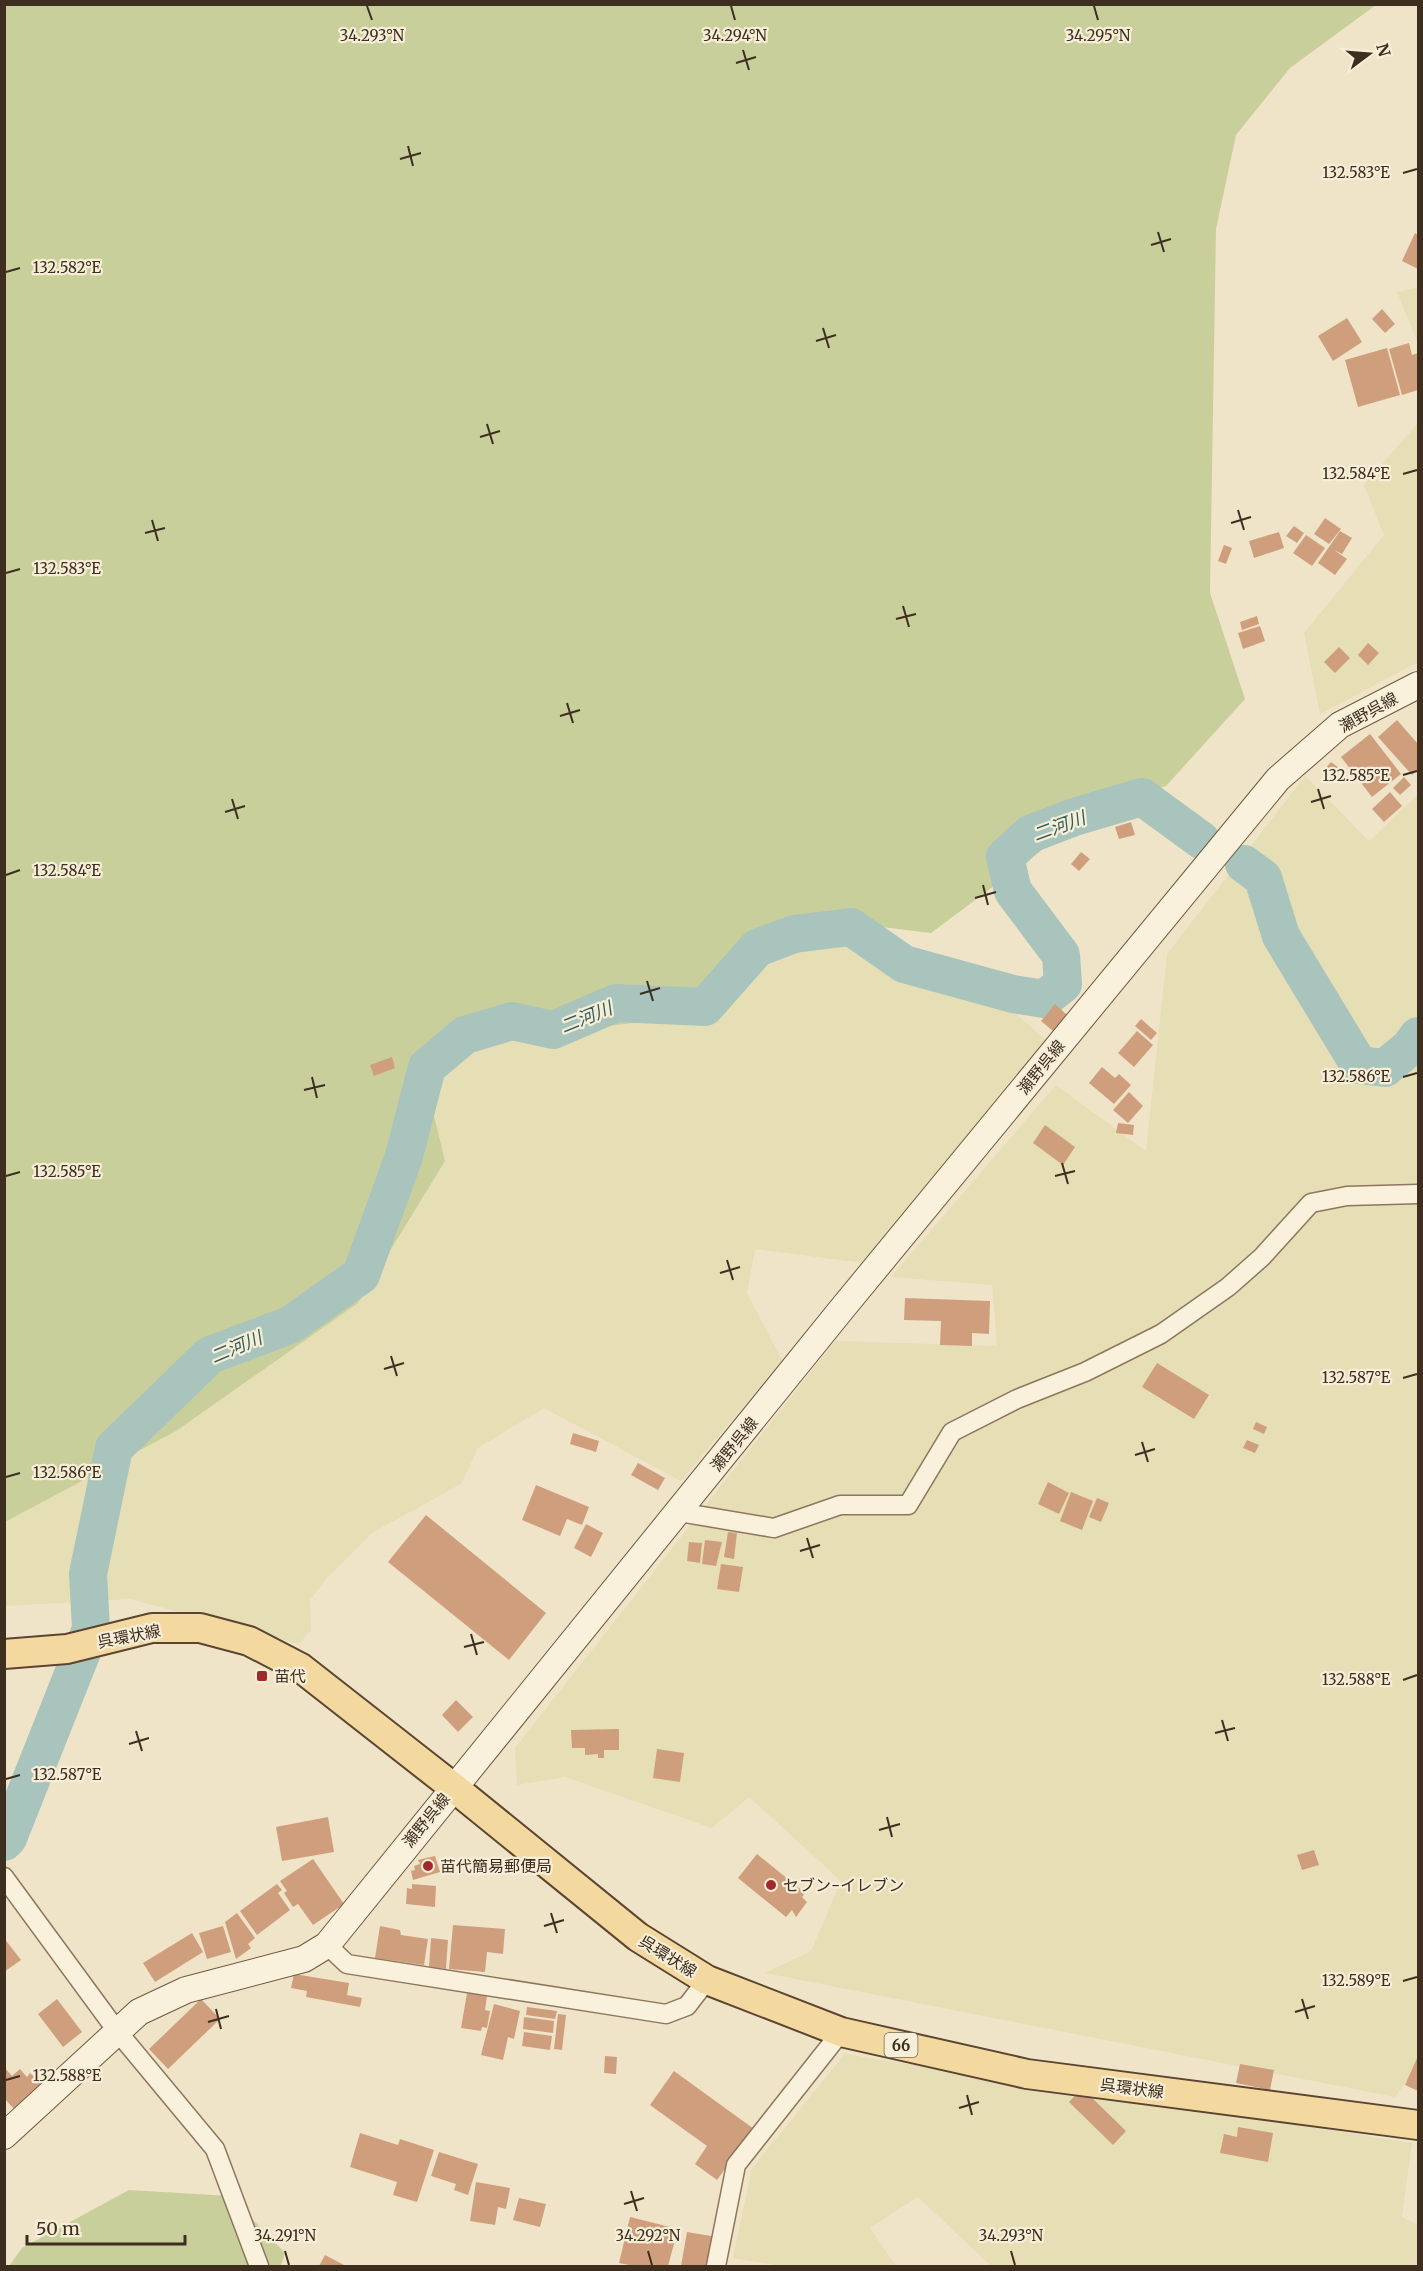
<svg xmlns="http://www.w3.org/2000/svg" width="1423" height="2271" font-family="Merriweather,'Noto Sans JP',serif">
  <rect width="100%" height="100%" fill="#f0e4c8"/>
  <g fill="#e6deb5">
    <polygon points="1418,287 1418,343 1397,292"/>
    <polygon points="1418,423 1418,662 1320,714 1304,633 1384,535 1364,485"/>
    <polygon points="1305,776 1369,841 1418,795 1418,2066 1395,2097 765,1973 811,1951 841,1881 749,1797 712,1828 565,1777 517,1785 515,1748 835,1341 997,1346 992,1285 891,1277 1056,1085 1146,1151 1167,954"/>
    <polygon points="816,919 990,991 1047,1041 864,1263 755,1249 747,1293 782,1360 681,1481 544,1408 478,1448 461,1484 372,1533 327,1578 310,1600 311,1630 299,1644 130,1599 5,1606 5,1522 176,1431 445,1161 425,1078 493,1027 547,1034 710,1013"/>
    <polygon points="845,2054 1412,2143 1402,2217 1418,2225 1418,2266 991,2266 918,2197 870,2228 896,2266 782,2266 733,2258 752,2168"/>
  </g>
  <g fill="#c9cf9b">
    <polygon points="5,5 1376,5 1290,68 1236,135 1216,229 1210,593 1245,699 1166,786 1098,808 931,933 816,919 710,1013 547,1034 493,1027 425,1078 445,1161 358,1303 176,1431 5,1522"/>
    <polygon points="129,2190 230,2196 285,2253 281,2266 9,2266 22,2248"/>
  </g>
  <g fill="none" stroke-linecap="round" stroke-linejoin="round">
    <g stroke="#a9c4bc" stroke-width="38">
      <polyline points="1244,864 1263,878 1281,936 1359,1065 1385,1068 1410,1047 1418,1036"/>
      <polyline points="4,1842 8,1838 91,1629 88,1574 114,1448 210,1355 290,1325 361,1275 404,1156 427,1067 465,1035 512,1021 553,1030 616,1003 705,1007 757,948 794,934 851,927 904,964 1013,994 1044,999 1063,984 1061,955 1013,891 1005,857 1030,834 1074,817 1142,797 1201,840"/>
    </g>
  </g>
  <g fill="#cf9f7d">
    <polygon points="1415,233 1418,235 1418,269 1402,261"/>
    <polygon points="1382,309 1395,324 1385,333 1372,319"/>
    <polygon points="1347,318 1362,342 1333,361 1318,336"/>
    <polygon points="1409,343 1412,355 1418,353 1418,390 1402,395 1389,349"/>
    <polygon points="1387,348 1400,395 1358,407 1345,360"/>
    <polygon points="1325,518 1341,529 1329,544 1314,534"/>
    <polygon points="1294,526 1304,533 1297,543 1286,536"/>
    <polygon points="1340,531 1352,538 1342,554 1334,550 1347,559 1335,575 1318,563"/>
    <polygon points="1279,532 1284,548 1254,558 1249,541"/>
    <polygon points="1306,535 1325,548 1312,566 1293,553"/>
    <polygon points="1224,545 1232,548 1226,564 1218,561"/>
    <polygon points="1257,616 1259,624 1242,630 1240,622"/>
    <polygon points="1260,626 1265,641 1243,649 1238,633"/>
    <polygon points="1368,643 1379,653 1368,665 1358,655"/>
    <polygon points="1339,647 1350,658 1335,673 1324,662"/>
    <polygon points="1397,720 1418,744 1418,769 1412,775 1378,737"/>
    <polygon points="1370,734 1401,774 1372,797 1341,757"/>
    <polygon points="1331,762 1339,768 1331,778 1323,771"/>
    <polygon points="1404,777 1411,785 1400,795 1393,788"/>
    <polygon points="1390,792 1402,806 1384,822 1372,809"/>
    <polygon points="1131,822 1135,835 1119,839 1115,827"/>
    <polygon points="1081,852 1090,859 1079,871 1071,864"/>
    <polygon points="1055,1004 1067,1015 1053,1031 1041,1021"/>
    <polygon points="1141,1019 1157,1033 1151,1040 1135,1026"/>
    <polygon points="1137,1031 1153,1045 1134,1067 1118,1053"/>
    <polygon points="392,1057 395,1068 374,1076 370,1065"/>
    <polygon points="1102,1067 1115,1078 1119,1074 1131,1085 1114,1104 1089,1083"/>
    <polygon points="1129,1092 1143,1106 1128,1123 1113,1110"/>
    <polygon points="1118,1123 1134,1125 1133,1135 1116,1133"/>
    <polygon points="1045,1125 1075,1147 1063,1165 1033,1143"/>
    <polygon points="905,1298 990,1301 989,1334 972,1333 972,1346 940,1345 941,1321 904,1320"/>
    <polygon points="1157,1363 1209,1395 1194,1419 1142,1387"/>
    <polygon points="1256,1422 1267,1427 1264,1434 1253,1429"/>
    <polygon points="573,1433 599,1441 596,1452 570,1444"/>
    <polygon points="1247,1440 1259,1445 1255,1453 1243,1448"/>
    <polygon points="638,1463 665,1478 658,1490 631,1475"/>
    <polygon points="1048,1482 1069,1493 1059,1514 1038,1504"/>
    <polygon points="536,1485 589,1507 582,1525 567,1519 560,1536 522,1520"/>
    <polygon points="1071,1492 1093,1501 1082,1530 1060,1521"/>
    <polygon points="1097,1498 1109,1503 1101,1522 1089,1517"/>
    <polygon points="426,1515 546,1613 509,1660 388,1562"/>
    <polygon points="586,1524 603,1533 591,1557 574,1548"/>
    <polygon points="728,1532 737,1533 734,1559 724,1557"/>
    <polygon points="705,1540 722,1542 716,1566 702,1564"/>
    <polygon points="689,1542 702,1543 700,1563 687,1561"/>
    <polygon points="721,1564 743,1567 739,1592 717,1589"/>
    <polygon points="456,1700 473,1717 458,1732 442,1715"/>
    <polygon points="619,1729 619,1750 604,1750 604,1758 598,1758 598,1754 585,1755 585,1748 572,1748 571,1730"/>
    <polygon points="657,1749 684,1753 680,1782 653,1778"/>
    <polygon points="328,1817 334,1852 282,1861 276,1827"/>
    <polygon points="1314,1850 1319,1865 1302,1870 1297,1855"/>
    <polygon points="757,1854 805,1893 802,1897 807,1902 796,1917 792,1910 786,1917 738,1878"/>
    <polygon points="435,1856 440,1872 413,1880 411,1871 415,1870 414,1866 420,1864 418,1860"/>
    <polygon points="313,1859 344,1904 313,1925 298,1904 293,1907 284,1893 287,1891 280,1881"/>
    <polygon points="277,1884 282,1890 278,1893 290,1910 257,1935 240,1911"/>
    <polygon points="412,1884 436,1886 435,1907 406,1904 407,1888 412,1889"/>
    <polygon points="237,1913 255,1938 248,1944 251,1948 236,1959 225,1922"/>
    <polygon points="453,1925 505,1929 503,1954 487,1952 485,1972 449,1969"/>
    <polygon points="223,1926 231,1952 207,1959 199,1933"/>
    <polygon points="380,1926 400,1930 401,1935 428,1939 424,1965 375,1958"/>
    <polygon points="192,1933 203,1952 155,1982 143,1963"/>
    <polygon points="4,1938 21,1960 4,1972"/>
    <polygon points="431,1938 448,1940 446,1969 429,1967"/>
    <polygon points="294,1974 349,1983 347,1995 362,1998 360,2007 306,1997 307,1991 291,1988"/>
    <polygon points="467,1993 487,1996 485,2010 490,2011 487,2028 482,2027 481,2031 461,2028"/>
    <polygon points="57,1999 82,2032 63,2047 38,2014"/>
    <polygon points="201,1999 220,2019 168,2069 149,2049"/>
    <polygon points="494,2004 520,2011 514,2039 508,2037 503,2060 481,2055"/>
    <polygon points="527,2007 557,2011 555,2019 526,2015"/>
    <polygon points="558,2014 566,2015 562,2050 554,2049"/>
    <polygon points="524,2017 554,2021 553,2033 523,2029"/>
    <polygon points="524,2032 552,2036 550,2050 522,2046"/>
    <polygon points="605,2056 617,2057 616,2074 604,2073"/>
    <polygon points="1418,2056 1418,2091 1405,2085"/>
    <polygon points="1240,2064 1274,2070 1270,2090 1236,2083"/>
    <polygon points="4,2067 12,2076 20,2069 27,2077 30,2073 43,2085 15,2110 4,2098"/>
    <polygon points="674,2071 754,2129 717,2180 695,2164 707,2146 650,2105"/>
    <polygon points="1082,2088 1126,2131 1113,2145 1069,2102"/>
    <polygon points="1238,2127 1273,2133 1268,2162 1220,2153 1224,2134 1237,2137"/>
    <polygon points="360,2133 398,2145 400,2139 434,2150 417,2202 393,2195 397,2182 350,2167"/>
    <polygon points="439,2152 478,2164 468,2195 454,2190 456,2184 431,2176"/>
    <polygon points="476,2182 510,2188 506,2209 498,2207 495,2225 470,2221"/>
    <polygon points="519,2198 546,2204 540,2227 513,2220"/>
    <polygon points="630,2217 678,2229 668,2266 634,2266 619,2263"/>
    <polygon points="687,2232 717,2237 712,2266 681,2266"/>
    <polygon points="325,2255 346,2266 319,2266"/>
  </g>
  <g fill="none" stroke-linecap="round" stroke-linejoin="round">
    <g stroke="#8d765c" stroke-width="21">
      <g id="street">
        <polyline points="679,1512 774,1528 840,1505 908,1505 952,1432 1017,1399 1085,1372 1161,1334 1228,1287 1262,1257 1311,1203 1347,1196 1418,1194"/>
        <polyline points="4,1877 117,2031 215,2149 259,2266"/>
        <polyline points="327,1945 347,1964 666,2014 687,2006 707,1980"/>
        <polyline points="716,2266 736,2165 841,2032"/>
      </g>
    </g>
    <g stroke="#6f573f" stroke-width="28">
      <polyline id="secondary" points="4,2136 139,2012 186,1990 304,1959 327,1945 841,1310 1278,779 1340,725 1418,685"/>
    </g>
    <g stroke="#5b4430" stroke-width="32">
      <polyline id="primary" points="4,1654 67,1649 152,1628 200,1628 249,1641 301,1668 453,1787 638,1937 707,1980 841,2032 1027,2074 1418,2125"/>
    </g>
    <use href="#street" stroke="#faf1dc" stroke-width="18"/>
    <use href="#secondary" stroke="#faf1dc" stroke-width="26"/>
    <use href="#primary" stroke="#f3d9a0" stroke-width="28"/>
  </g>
  <path fill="none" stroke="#3d2e20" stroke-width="2" d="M367 6 372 20M731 6 735 20M1094 6 1098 20M743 50 749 70M736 63 756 57M408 146 413 166M400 159 421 153M1403 173 1417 169M1158 232 1164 252M1151 245 1171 239M6 272 20 268M823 328 829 348M816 341 836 335M487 424 493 444M480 437 500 431M1403 474 1417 470M1238 510 1244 530M152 520 158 541M1231 523 1251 517M145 533 165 528M6 573 20 569M903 606 909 627M896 619 916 614M567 703 573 723M560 716 580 710M1403 775 1417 771M1318 789 1324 809M232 799 238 819M1311 802 1331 796M225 812 245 806M6 875 20 870M983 885 988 905M975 898 996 892M647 981 653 1001M640 994 660 988M312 1077 317 1098M1403 1077 1417 1073M304 1090 325 1085M1062 1163 1068 1184M6 1176 20 1172M1055 1176 1075 1171M727 1260 733 1280M720 1273 740 1267M391 1356 397 1376M384 1369 404 1363M1403 1378 1417 1374M1142 1442 1148 1462M1135 1455 1155 1449M6 1477 20 1473M807 1538 813 1558M800 1551 820 1545M471 1634 477 1655M464 1647 484 1642M1403 1680 1417 1675M1222 1720 1228 1741M136 1731 142 1751M1215 1733 1235 1728M129 1744 149 1738M6 1779 20 1775M887 1817 892 1837M879 1830 900 1824M551 1913 557 1933M544 1926 564 1920M1403 1981 1417 1977M1302 1999 1308 2019M216 2009 221 2029M1295 2012 1315 2006M208 2022 229 2016M6 2080 20 2076M967 2095 972 2115M959 2108 979 2102M631 2191 637 2211M624 2204 644 2198M285 2251 289 2265M648 2251 652 2265M1011 2251 1015 2265"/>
  <g fill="#9e2a2b" stroke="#f7eed8" stroke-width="2">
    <rect x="256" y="1670" width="12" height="12" rx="3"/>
    <circle cx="428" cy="1866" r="6"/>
    <circle cx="771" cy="1885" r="6"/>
  </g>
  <g text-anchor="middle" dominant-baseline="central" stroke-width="4.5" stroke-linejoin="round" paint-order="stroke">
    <rect fill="#f7eed8" stroke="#756857" stroke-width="1.5" x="884.5" y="2033" width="33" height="24" rx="4.5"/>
    <g font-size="15" font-weight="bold" fill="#3d2e20">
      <text x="901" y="2045">66</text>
    </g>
    <g font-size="16" fill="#3d2e20" stroke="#f7eed8">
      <text transform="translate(1368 712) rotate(-29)">瀬野呉線</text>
      <text transform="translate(1041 1067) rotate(-51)">瀬野呉線</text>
      <text transform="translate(734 1444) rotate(-51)">瀬野呉線</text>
      <text transform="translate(129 1636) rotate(-11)">呉環状線</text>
      <text transform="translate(426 1820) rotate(-51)">瀬野呉線</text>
      <text transform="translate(668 1956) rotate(32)">呉環状線</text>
      <text transform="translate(1132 2088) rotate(7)">呉環状線</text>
    </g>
    <g font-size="16" fill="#3d2e20" stroke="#f7eed8" text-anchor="start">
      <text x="274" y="1676">苗代</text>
      <text x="440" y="1866">苗代簡易郵便局</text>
      <text x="783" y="1885">セブン-イレブン</text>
    </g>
    <g font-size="18" font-style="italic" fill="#2f5d5a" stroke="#f7eed8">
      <text transform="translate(1059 826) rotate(-20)">二河川</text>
      <text transform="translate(586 1017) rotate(-22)">二河川</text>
      <text transform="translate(236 1347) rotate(-23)">二河川</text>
    </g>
  </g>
  <g font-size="15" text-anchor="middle" fill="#3d2e20" stroke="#f7eed8" stroke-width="4.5" stroke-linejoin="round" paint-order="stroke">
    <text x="372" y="41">34.293°N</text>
    <text x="735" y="41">34.294°N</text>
    <text x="1098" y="41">34.295°N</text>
    <text x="1356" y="178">132.583°E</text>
    <text x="67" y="273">132.582°E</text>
    <text x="1356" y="479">132.584°E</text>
    <text x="67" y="574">132.583°E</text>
    <text x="1356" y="781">132.585°E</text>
    <text x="67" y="876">132.584°E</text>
    <text x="1356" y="1082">132.586°E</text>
    <text x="67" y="1177">132.585°E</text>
    <text x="1356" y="1383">132.587°E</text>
    <text x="67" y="1478">132.586°E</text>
    <text x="1356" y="1685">132.588°E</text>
    <text x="67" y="1780">132.587°E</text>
    <text x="1356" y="1986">132.589°E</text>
    <text x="67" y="2081">132.588°E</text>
    <text x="285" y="2241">34.291°N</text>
    <text x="648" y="2241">34.292°N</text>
    <text x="1011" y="2241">34.293°N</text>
  </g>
  <rect width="1423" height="2271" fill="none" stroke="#3d2e20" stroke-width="12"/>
  <g transform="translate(1369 54) rotate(74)" stroke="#f7eed8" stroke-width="4.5" paint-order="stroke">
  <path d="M0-4.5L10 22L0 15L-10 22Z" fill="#3d2e20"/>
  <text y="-9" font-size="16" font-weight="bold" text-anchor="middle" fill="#3d2e20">N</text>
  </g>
  <path d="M27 2235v9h158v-9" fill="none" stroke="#3d2e20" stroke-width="3"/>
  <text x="36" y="2235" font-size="18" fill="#3d2e20" stroke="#f7eed8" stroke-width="4.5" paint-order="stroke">50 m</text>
</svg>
